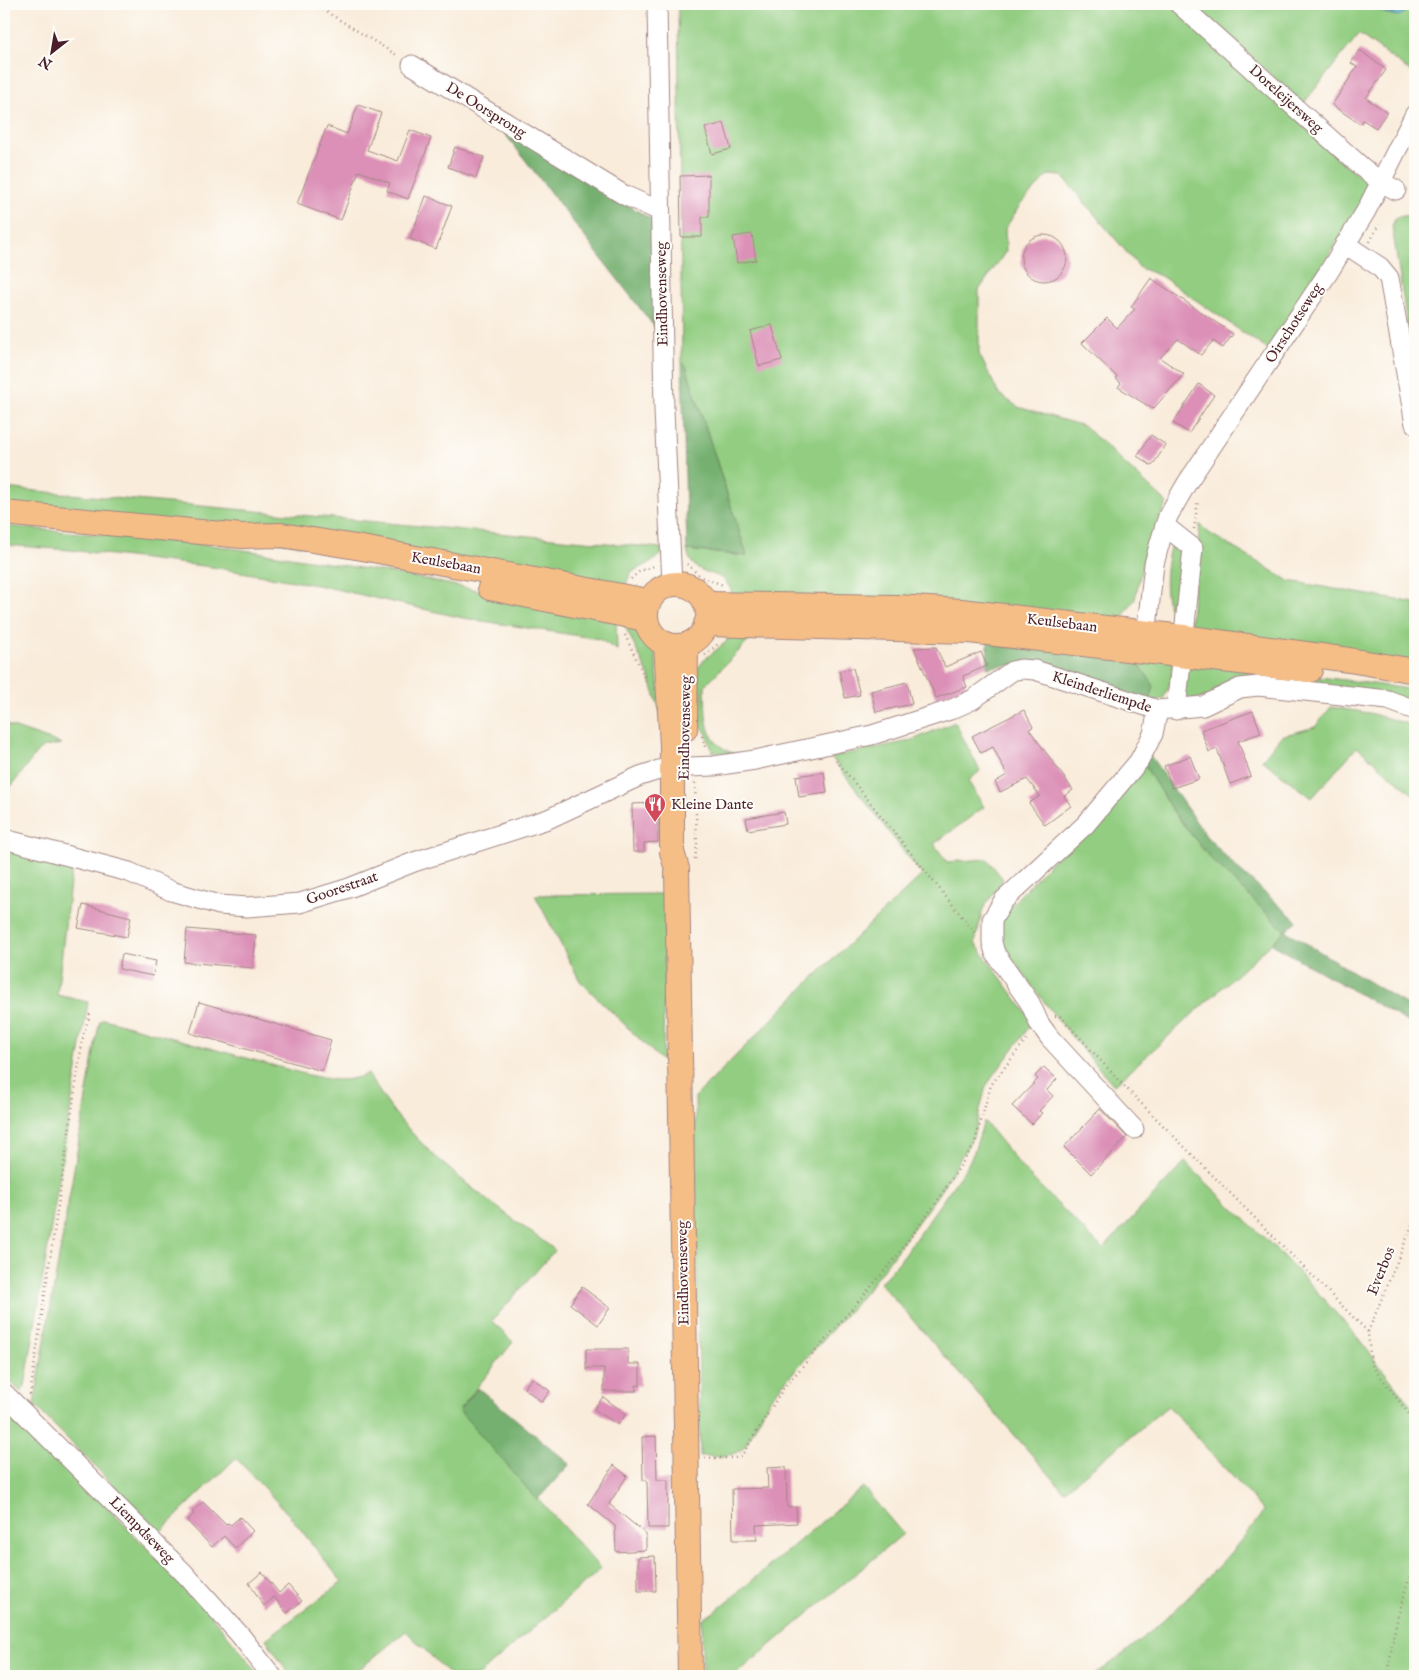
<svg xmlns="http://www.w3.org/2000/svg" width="1419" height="1680" font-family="'IM FELL English',serif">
  <rect width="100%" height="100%" fill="#fdfcf7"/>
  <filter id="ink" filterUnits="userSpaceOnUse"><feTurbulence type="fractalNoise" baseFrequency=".02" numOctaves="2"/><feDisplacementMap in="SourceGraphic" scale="10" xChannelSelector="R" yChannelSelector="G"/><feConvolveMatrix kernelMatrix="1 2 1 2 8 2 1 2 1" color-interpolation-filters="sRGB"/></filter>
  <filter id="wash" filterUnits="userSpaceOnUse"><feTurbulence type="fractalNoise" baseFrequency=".0096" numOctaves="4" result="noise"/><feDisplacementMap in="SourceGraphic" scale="20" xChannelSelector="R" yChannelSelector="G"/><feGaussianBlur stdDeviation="1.12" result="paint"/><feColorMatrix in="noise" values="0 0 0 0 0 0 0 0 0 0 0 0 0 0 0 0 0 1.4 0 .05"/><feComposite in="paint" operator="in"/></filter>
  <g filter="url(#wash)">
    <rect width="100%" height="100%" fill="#f9ecdb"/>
    <g fill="#92cd81" stroke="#6e7656">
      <path d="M678 4H1171L1367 183 1369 192 1366 198 1267 349 1161 276 1140 268 1062 176 1048 175 1020 205 1005 229 1006 251 979 290V354L999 394 1018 407 1084 426 1167 503 1147 544 1135 599 1121 619 733 599C728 562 693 584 687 550L747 556 686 366 682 363Z"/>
      <path d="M1193 4H1377C1383 15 1393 17 1404 13L1409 4H1415V75L1359 34 1303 104Z"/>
      <polygon points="1410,215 1415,217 1415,376 1392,226 1396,217"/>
      <polygon points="4,488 661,548 662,554 652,562 631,572 624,589 4,505"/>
      <polygon points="1200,524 1209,533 1289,581 1415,603 1415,665 1190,627"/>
      <polygon points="4,526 212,545 393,573 616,618 617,650 599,639 463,618 322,586 212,567 70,550 4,545"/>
      <path d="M1172 540 1184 555 1179 623C1159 605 1165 564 1172 540Z"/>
      <polygon points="625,626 635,627 655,649 662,717 648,674"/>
      <path d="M762 628 705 685C706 716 702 742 735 754L713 752 706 733 700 724 698 668 705 659 726 642 730 634Z"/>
      <polygon points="1133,655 1173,660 1170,685 1163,699 1150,701"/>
      <polygon points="1183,661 1353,681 1415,690 1415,704 1352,689 1190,699 1184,694"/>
      <polygon points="1331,707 1369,713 1415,726 1415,796 1357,747 1312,798 1262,760 1281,736 1315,727"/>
      <path d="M955 722 980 771 968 781 984 807 934 844 947 862 987 859 1003 879 983 909 975 943 1032 1020 1030 1026 986 1086 973 1137 937 1196 865 1293 771 1397 745 1446C732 1459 717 1456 700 1456L695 1097 814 977 922 875 831 757 910 741Z"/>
      <polygon points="4,724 62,744 45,747 38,751 4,796"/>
      <path d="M1143 763 1172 810 1210 858 1285 931 1114 1085C1071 1038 1032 989 997 935L1001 916Z"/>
      <polygon points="4,847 72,866 57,995 88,1002 25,1386 21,1392 4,1376"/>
      <polygon points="665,894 663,1062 580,981 535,895"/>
      <path d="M104 1019 308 1075C333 1080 344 1083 368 1074 379 1091 390 1109 404 1124 446 1173 503 1211 555 1250L492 1321 513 1342 459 1410 601 1569 478 1676H451L406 1631 351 1676H290L266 1639 342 1582 290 1516 236 1458 160 1532 34 1405 96 1039 100 1021Z"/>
      <path d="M984 1121 1023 1169 1103 1249 1185 1162 1277 1250 1318 1293 1358 1338 1415 1411V1676H1093C1158 1631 1217 1574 1264 1511L1168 1406 1064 1491 880 1283 899 1262 967 1166 974 1152Z"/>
      <polygon points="4,1402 199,1601 261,1676 4,1676"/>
      <polygon points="863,1487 903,1534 734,1676 702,1676 702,1619 716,1611"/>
    </g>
    <g fill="#75b06f" stroke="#60684d">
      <polygon points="499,126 654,221 656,329"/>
      <polygon points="682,363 686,366 747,556 687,550"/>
      <path d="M988 639 1133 655 1154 686 1150 701C1108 688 1028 656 987 668Z"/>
      <polygon points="1149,754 1206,836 1240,871 1297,921 1286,931 1415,1010 1415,1026 1272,944 1285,931 1210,858 1172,810 1143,763"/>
      <polygon points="478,1388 570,1464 537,1500 459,1410"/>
    </g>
    <polygon fill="#5cb8da" stroke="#536c82" points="1377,4 1409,4 1404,13 1398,16 1384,13"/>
    <g id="blocks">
      <g fill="#dc90b7">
        <polygon points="1360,50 1386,70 1366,98 1387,112 1376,128 1363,120 1360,124 1332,105 1357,67 1351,63"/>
        <polygon points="358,105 381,113 367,150 398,161 410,130 431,138 408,199 387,191 390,183 359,171 341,220 297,204 327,126 347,134"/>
        <polygon points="724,123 731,149 712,154 705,128"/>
        <polygon points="455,147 484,157 476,178 448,167"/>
        <polygon points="709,175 709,217 702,217 702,237 681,237 680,176"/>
        <polygon points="426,196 452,206 436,249 410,239"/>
        <polygon points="752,234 756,260 737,263 733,237"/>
        <circle cx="1044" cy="258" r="23"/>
        <polygon points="1151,278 1233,334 1223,348 1213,341 1201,355 1178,339 1160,358 1184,374 1153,409 1118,387 1121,383 1116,379 1117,377 1082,343 1107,318 1117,328 1135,309 1131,307"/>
        <polygon points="772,325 782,360 759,366 750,331"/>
        <polygon points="1199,384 1214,395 1189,433 1173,423"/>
        <polygon points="1151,435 1166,445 1152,466 1137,456"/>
        <polygon points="936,647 945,667 981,652 987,666 963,676 967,687 936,698 914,648"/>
        <polygon points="853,668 860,695 845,698 839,671"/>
        <polygon points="907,682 912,704 876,712 871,691"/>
        <polygon points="1024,710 1033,727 1029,729 1073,790 1064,796 1071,806 1045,825 1029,803 1040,796 1027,779 1000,792 995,782 1007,775 993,747 981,753 972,736"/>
        <polygon points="1253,711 1261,733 1238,741 1251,776 1230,784 1217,749 1209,752 1201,730"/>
        <polygon points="1190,756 1199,779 1172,788 1164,766"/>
        <polygon points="824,772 827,793 799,797 796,776"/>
        <polygon points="658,803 658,842 644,843 644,852 633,852 632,804"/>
        <polygon points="784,812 786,824 748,830 746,818"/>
        <polygon points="83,905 131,917 127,937 78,928"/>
        <polygon points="187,929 256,935 253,968 184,962"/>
        <polygon points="122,954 156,961 153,976 119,969"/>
        <polygon points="199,1002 331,1040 322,1071 190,1033"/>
        <polygon points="1044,1067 1057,1079 1047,1090 1053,1096 1039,1111 1042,1113 1032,1124 1012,1106 1038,1079 1035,1076"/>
        <polygon points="1100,1109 1127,1137 1091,1174 1064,1147"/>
        <polygon points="582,1287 610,1308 598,1325 570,1304"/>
        <polygon points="586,1349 628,1349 628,1364 640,1364 640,1386 636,1385 636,1391 604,1391 604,1368 588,1368 586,1370"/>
        <polygon points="532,1378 550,1391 542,1402 524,1388"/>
        <polygon points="603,1397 626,1414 618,1425 594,1409"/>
        <polygon points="656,1436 657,1480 668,1480 668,1528 648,1528 647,1480 643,1480 642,1437"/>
        <polygon points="614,1465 627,1476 609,1504 646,1534 646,1550 616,1552 615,1526 588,1504"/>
        <polygon points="786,1467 787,1507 796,1507 797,1523 756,1525 757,1540 733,1540 732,1489 768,1488 767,1468"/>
        <polygon points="203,1502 226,1525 228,1523 231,1525 240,1517 253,1531 235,1548 224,1536 212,1547 187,1521 194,1514 192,1512"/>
        <polygon points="655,1556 656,1591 638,1591 638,1557"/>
        <polygon points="262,1572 279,1593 288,1585 302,1601 287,1613 274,1597 264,1606 249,1583"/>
      </g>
    </g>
  </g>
  <g filter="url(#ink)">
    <use href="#blocks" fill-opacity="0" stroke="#a28683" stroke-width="1"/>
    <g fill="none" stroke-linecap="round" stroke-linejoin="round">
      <g stroke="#a28683" stroke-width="21">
        <g id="minor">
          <polyline points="657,4 664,410 672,584"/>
          <polyline points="1179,4 1364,169 1381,182 1396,190"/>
          <polyline points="412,65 624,195 660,211"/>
          <polyline points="1345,244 1380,267 1389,278 1415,424"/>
          <polyline points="1165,526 1193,548 1176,710"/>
          <polyline points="1145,645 1154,564 1160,542 1168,516 1187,483 1328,273 1366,211 1415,114"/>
          <polyline points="4,839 129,872 171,891 219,905 247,907 300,903 349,888 414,862 548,819 640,776 665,768 714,766 755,760 872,735 950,710 972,700 1012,671 1021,669 1035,670 1158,710 1203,706 1240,688 1258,686 1388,700 1415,710"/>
          <polyline points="1134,1129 1050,1038 1039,1023 1030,1003 995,953 992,942 992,920 1004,900 1086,824 1139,761 1153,734 1158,710"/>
          <polyline points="4,1393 185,1574 240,1635 272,1676"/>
        </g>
      </g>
      <g stroke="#a28683" stroke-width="26">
        <g id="major">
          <polyline points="4,513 242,536 282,535 362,548 648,601"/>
          <circle cx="677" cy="615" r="31"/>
          <polyline points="490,588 645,619"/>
          <polyline points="706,604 897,607 961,611 1183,637 1349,660 1415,671"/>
          <polyline points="706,624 969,631 1310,670"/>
          <polyline points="666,644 672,746 672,852 677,869 690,1676"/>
          <polyline points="685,729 686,645"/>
        </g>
      </g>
      <g stroke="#a28683" stroke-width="2.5" stroke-dasharray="1 4" stroke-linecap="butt">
        <polyline points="314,4 398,56"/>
        <polyline points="1370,242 1379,224"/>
        <polyline points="1194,529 1198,500"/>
        <polyline points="687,564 701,577 723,585"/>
        <polyline points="631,579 640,571 654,566"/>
        <polyline points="625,635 648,684"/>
        <polyline points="705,655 718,644"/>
        <polyline points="702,736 706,750"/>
        <polyline points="836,760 975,933"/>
        <polyline points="695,859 697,844 695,782"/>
        <polyline points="1055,1016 1060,1016 1123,1085 1368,1332 1371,1364 1415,1422"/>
        <polyline points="1368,1332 1415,1218"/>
        <polyline points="30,1395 83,1036 91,1011"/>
        <polyline points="705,1458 735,1458 742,1455 783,1389 893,1261 936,1203 974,1145 991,1085 1029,1036"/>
        <path d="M1389 1676C1390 1638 1402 1599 1415 1563"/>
      </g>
      <use href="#minor" stroke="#fff" stroke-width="19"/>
      <use href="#major" stroke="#f6be87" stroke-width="24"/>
    </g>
  </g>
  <defs>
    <g id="restaurant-pin" transform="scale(1.125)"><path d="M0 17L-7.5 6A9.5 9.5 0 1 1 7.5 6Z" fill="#d1495b" stroke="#fdfcf7"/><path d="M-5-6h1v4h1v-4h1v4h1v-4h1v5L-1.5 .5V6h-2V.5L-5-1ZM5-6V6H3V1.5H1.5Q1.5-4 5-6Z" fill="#fff"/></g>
  </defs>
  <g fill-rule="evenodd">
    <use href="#restaurant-pin" x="655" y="804"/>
  </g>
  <g text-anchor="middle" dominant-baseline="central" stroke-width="4" stroke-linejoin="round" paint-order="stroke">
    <g font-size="15" fill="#4a1f2b" stroke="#fdfcf7">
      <text transform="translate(1286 99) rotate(42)">Doreleijersweg</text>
      <text transform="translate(486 110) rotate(32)">De Oorsprong</text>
      <text transform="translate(662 294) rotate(-91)">Eindhovenseweg</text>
      <text transform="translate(1294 323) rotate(-57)">Oirschotseweg</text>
      <text transform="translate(446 563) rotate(10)">Keulsebaan</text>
      <text transform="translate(1062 623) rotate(7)">Keulsebaan</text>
      <text transform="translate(1102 692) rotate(18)">Kleinderliempde</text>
      <text transform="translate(685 728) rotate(-89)">Eindhovenseweg</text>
      <text transform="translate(342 888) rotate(-19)">Goorestraat</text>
      <text transform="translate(1381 1271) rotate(-68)">Everbos</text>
      <text transform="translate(683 1273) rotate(-91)">Eindhovenseweg</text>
      <text transform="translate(142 1530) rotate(46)">Liempdseweg</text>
    </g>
    <g font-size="15" fill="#4a1f2b" stroke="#fdfcf7" text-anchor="start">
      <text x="671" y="804">Kleine Dante</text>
    </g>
  </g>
  <rect width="1419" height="1680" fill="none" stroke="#fdfcf7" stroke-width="20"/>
  <g transform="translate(52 52) rotate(211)" stroke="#fdfcf7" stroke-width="4" paint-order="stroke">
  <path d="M0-4L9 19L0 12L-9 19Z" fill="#4a1f2b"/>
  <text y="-8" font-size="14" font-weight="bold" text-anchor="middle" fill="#4a1f2b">N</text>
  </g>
</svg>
